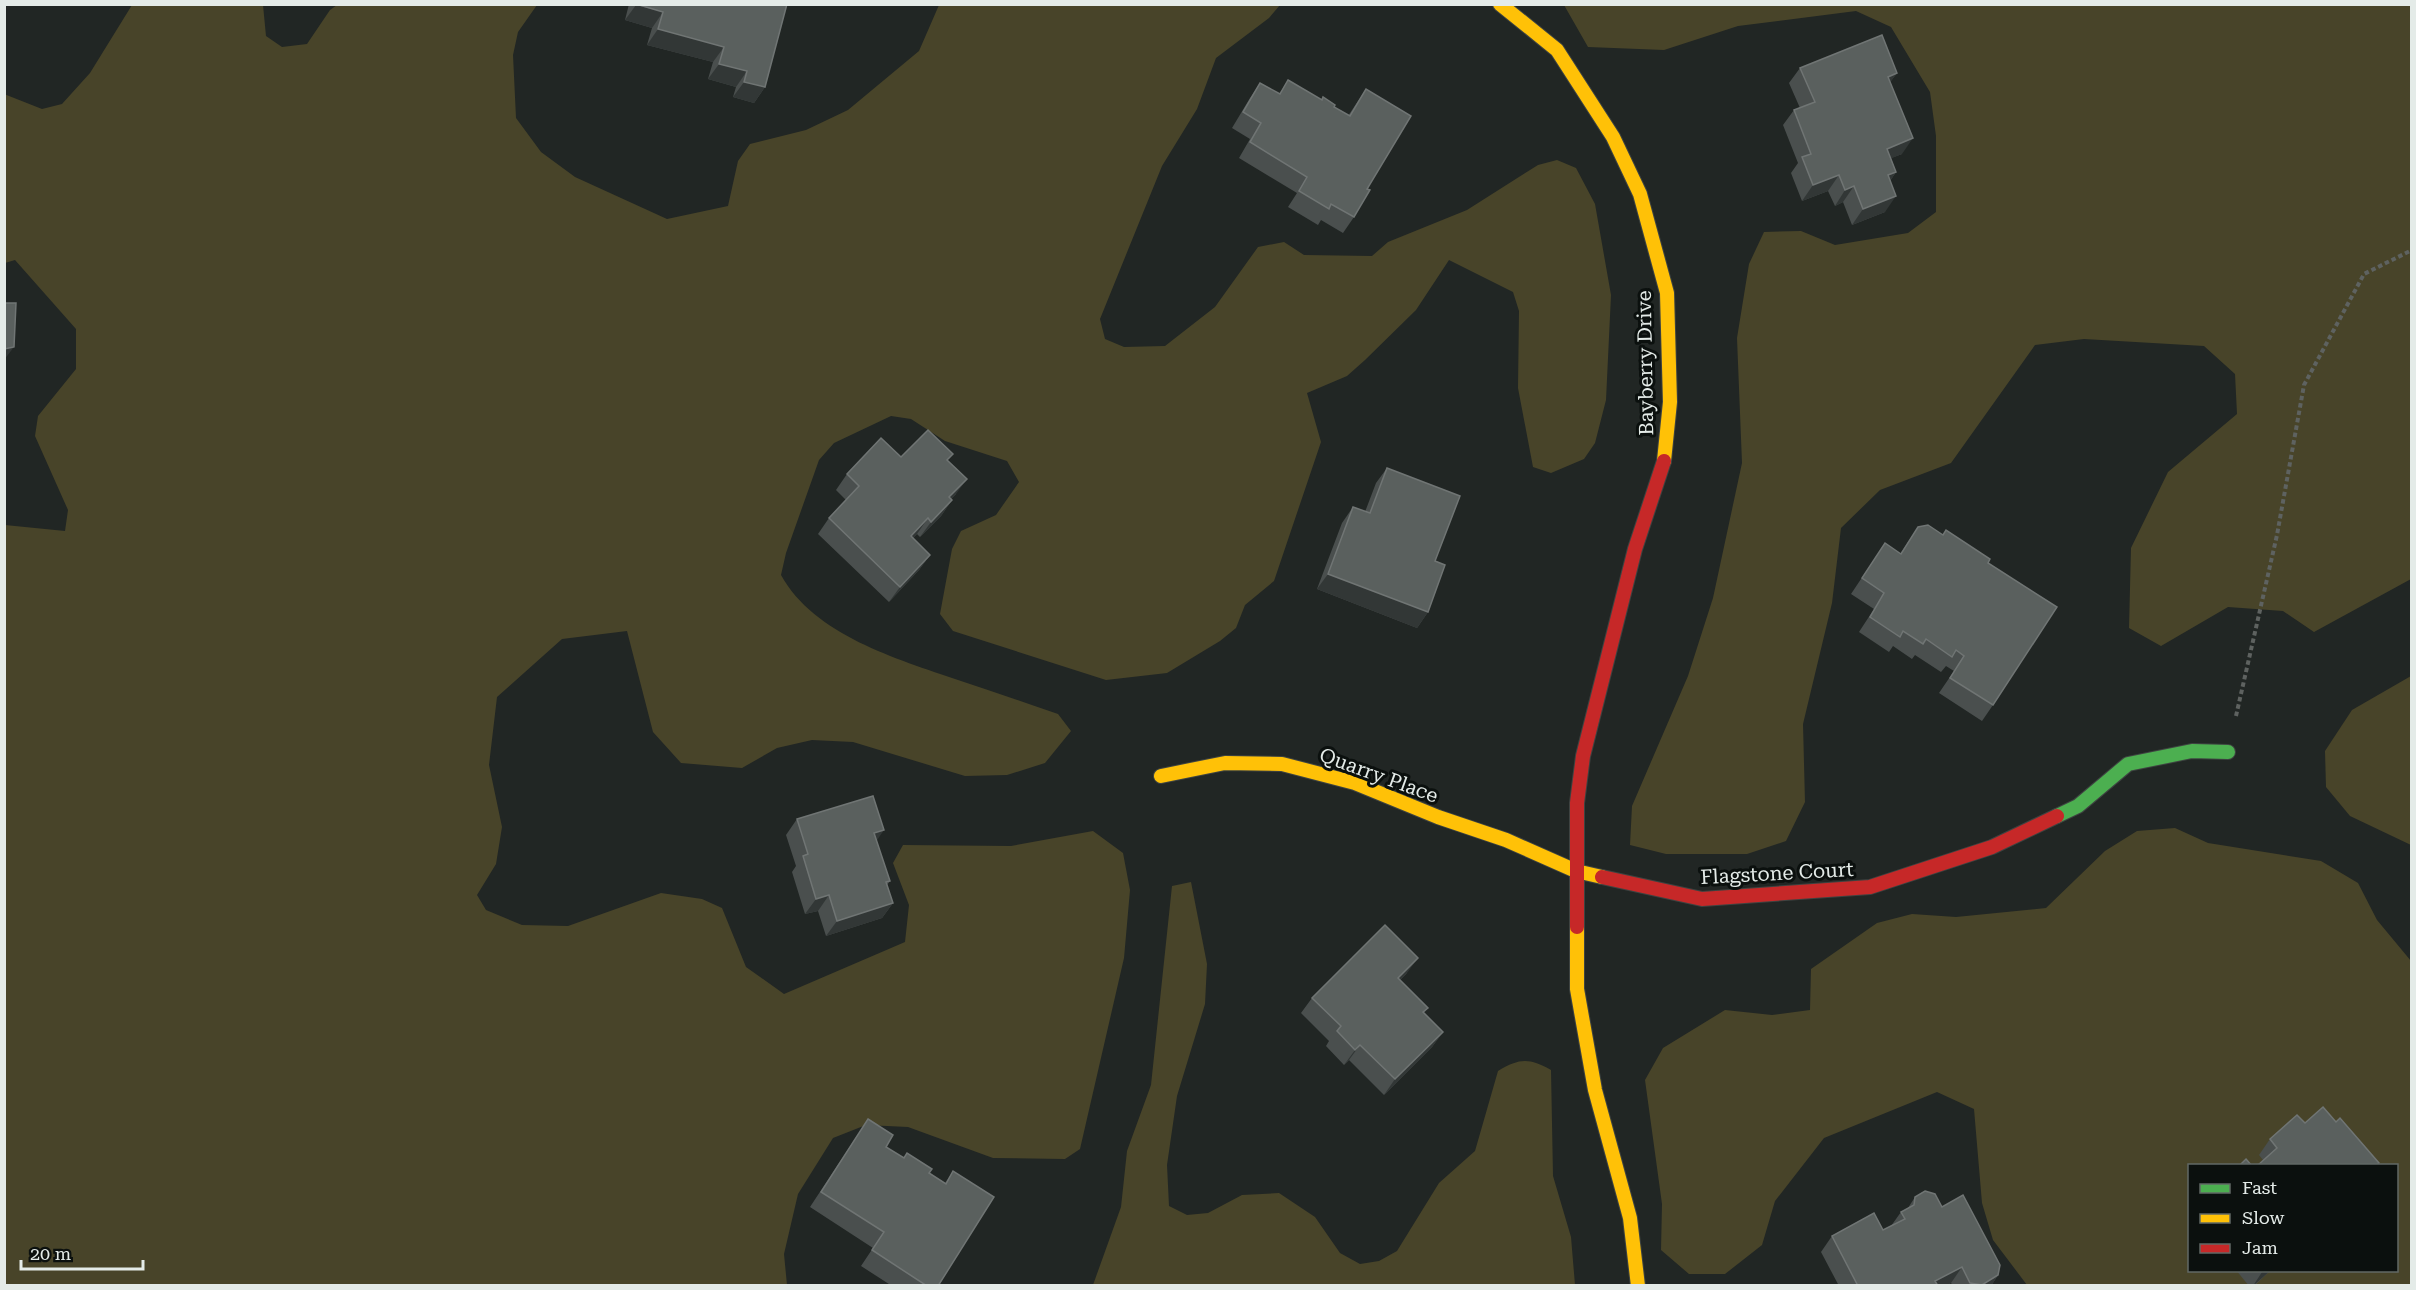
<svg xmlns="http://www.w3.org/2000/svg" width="2416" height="1290" font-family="'Roboto Serif',serif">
  <rect width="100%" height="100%" fill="#212624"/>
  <g fill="#484429" fill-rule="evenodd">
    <path d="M132 5H263L266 36 282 47 307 44 330 10 337 5H537L518 32 513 55 516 118 541 152 575 177 667 219 728 206 738 161 750 144 806 130 848 110 919 51 939 5H1280L1269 18 1216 58 1197 109 1162 166 1100 319 1105 339 1124 347 1165 346 1215 307 1258 247 1284 242 1304 255 1372 256 1388 242 1467 210 1538 165 1557 160 1576 168 1595 204 1611 295 1606 400 1595 443 1584 459 1551 473 1533 467 1518 388 1519 311 1513 292 1449 260 1416 310 1365 360 1347 376 1307 393 1321 442 1274 581 1245 605 1236 628 1220 641 1167 673 1106 680 953 631 940 614 952 549 961 531 996 515 1019 482 1007 461 945 441 911 419 891 416 834 443 819 460 786 553 781 575C814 635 897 659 958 680 991 691 1024 702 1058 714L1071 731 1045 763 1007 775 965 776 853 742 812 740 777 748 742 768 681 763 653 732 627 631 562 639 497 697 489 765 502 827 496 864 477 895 486 910 522 925 568 926 661 893 702 899 722 908 746 967 784 994 905 942 909 905 893 863 903 845 1011 846 1093 831 1123 853 1130 890 1124 958 1080 1149 1065 1159 993 1158 908 1127 866 1125 833 1138 798 1194 784 1254 787 1285H5V525L65 531 68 510 35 436 38 416 76 369V329L15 260 5 263 4 94 42 109 62 104 90 73Z"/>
    <polygon points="1564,5 2411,5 2411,579 2314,632 2283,611 2228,607 2161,646 2129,628 2131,548 2168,472 2237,414 2235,374 2204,346 2084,339 2035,345 1951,463 1880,490 1841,528 1832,603 1803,724 1805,802 1786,841 1747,854 1666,854 1630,845 1632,806 1688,676 1713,598 1742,463 1737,338 1749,264 1764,232 1801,231 1835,245 1908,233 1936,212 1936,136 1930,92 1891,27 1856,11 1738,26 1664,50 1588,47"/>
    <polygon points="2411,676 2411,845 2350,816 2326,787 2325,751 2352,710"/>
    <path d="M2175 828 2208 843 2321 861 2358 883 2377 920 2411 961V1285H2027L1993 1240 1982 1203 1974 1109 1937 1092 1824 1138 1775 1201 1762 1245 1725 1274H1689L1661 1250 1662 1204 1645 1080 1663 1048 1725 1010 1772 1015 1810 1010 1811 969 1877 923 1912 914 1956 917 2046 908 2105 851 2137 831ZM2190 1166H2396V1270H2190Z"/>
    <path d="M1191 882 1207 964 1205 1004 1177 1096 1167 1165 1169 1206 1187 1215 1208 1213 1242 1195 1279 1193 1315 1217 1340 1253 1360 1264 1379 1261 1397 1251 1439 1183 1475 1151 1498 1071C1520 1058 1529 1058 1551 1070L1553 1176 1571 1237 1575 1285H1093L1121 1207 1127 1151 1151 1085 1172 886Z"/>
  </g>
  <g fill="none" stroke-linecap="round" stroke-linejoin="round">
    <g stroke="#3e4341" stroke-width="16">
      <polyline id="fast" points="2057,816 2078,806 2128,764 2192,751 2228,752"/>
    </g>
    <g stroke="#3e4341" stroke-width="16">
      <g id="slow">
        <polyline points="1500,4 1557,50 1613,137 1640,194 1667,293 1670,402 1664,461"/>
        <polyline points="1161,776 1225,763 1282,764 1355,783 1438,817 1506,840 1576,871 1602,877"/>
        <polyline points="1577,927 1577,989 1595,1090 1630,1218 1638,1286"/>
      </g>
    </g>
    <g stroke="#3e4341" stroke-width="16">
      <g id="jam">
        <polyline points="1602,877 1702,899 1870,887 1992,847 2057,816"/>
        <polyline points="1577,927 1577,803 1583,756 1635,549 1664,461"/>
      </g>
    </g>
    <polyline stroke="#5e6260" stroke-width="4" stroke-dasharray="4.5 3" stroke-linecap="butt" points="2236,716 2277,535 2304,385 2364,274 2412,250"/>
    <use href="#fast" stroke="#4caf50" stroke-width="14"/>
    <use href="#slow" stroke="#ffc107" stroke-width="14"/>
    <use href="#jam" stroke="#c62828" stroke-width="14"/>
  </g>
  <g fill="#4a4f4e">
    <polygon points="629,4 787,4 765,87 754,103 733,97 736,87 708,79 713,62 647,45 652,28 625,20"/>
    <polygon points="1800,68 1897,73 1890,82 1902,154 1891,158 1896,172 1890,181 1885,212 1852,225 1843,202 1835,206 1828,191 1802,201 1791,173 1798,163 1783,125 1794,110 1800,108 1789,83"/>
    <polygon points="1288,80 1348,116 1366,89 1367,189 1354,217 1343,233 1321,220 1318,225 1288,207 1297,193 1239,158 1250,139 1232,128 1250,98 1260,83 1279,94"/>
    <polygon points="901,457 948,461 956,494 951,499 952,500 941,516 920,537 917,534 913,538 930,555 919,570 889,602 818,534 829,518 846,500 836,490 847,474"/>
    <polygon points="1387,468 1435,561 1428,612 1417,628 1317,589 1342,523 1353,507 1365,512 1376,483"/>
    <polygon points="1918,527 1988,563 1993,705 1982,721 1939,693 1954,671 1946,666 1941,672 1915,655 1912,659 1893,646 1889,652 1859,632 1874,609 1851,594 1885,543 1900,554"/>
    <polygon points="797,819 876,840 890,881 887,885 893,903 882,918 826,936 818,911 805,914 792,872 796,866 786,835"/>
    <polygon points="1407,973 1400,980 1428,1008 1424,1013 1443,1032 1432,1047 1384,1095 1349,1060 1344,1065 1326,1046 1329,1041 1301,1013 1312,998"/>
    <polygon points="868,1119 886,1147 945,1183 953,1171 938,1286 892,1286 861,1266 873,1248 810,1207"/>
    <polygon points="2336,1122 2379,1163 2377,1166 2257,1166 2263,1160 2259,1155 2270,1139 2305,1123"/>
    <polygon points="1915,1197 1942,1207 1998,1275 1991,1286 1953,1286 1951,1283 1945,1286 1839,1286 1821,1252 1832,1236 1883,1230 1891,1226 1901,1212 1908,1208"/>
    <polygon points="2236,1270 2271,1270 2254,1286 2249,1286"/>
  </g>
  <g fill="#323736">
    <polygon points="636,5 663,12 652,28 625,20"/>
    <polygon points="658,29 724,47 713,62 647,45"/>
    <polygon points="719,64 747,71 736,87 708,79"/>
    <polygon points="1897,73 1886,88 1888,77"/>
    <polygon points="744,82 765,87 754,103 733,97"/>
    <polygon points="1913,138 1902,154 1877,164 1887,149"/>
    <polygon points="1896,172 1886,187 1888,175"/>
    <polygon points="1839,175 1828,191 1802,201 1813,185"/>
    <polygon points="1854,186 1843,202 1835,206 1845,190"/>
    <polygon points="1896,196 1885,212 1852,225 1863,209"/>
    <polygon points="14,347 4,360 4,349"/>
    <polygon points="967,479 956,494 938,513 949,497"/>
    <polygon points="952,500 941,516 920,537 931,522"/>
    <polygon points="928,518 917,534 900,552 911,536"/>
    <polygon points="930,555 919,570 889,602 900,587"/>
    <polygon points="1328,574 1428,612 1417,628 1317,589"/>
    <polygon points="884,830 873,846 874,833"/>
    <polygon points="829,895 818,911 805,914 816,899"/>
    <polygon points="893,903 882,918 826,936 837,921"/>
    <polygon points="1418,958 1407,973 1387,993 1398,978"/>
    <polygon points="1443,1032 1432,1047 1384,1095 1395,1079"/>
    <polygon points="1360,1045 1349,1060 1344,1065 1355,1050"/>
    <polygon points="1962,1267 1951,1283 1945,1286 1932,1286 1935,1281"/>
    <polygon points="2264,1270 2271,1270 2253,1286 2262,1272"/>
    <polygon points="1998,1275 1991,1286 1969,1286 1970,1283"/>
  </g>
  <g fill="#5a605e" stroke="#707574" stroke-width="1.5">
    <polygon points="636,4 787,4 765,87 744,82 747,71 719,64 724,47 658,29 663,12"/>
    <polygon points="1882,35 1897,73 1888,77 1913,138 1887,149 1896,172 1888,175 1896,196 1863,209 1854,186 1845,190 1839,175 1813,185 1802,157 1811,154 1794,110 1815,102 1800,68"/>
    <polygon points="1288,80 1322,100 1323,97 1335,105 1334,107 1350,116 1366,89 1411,116 1367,189 1370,190 1354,217 1331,204 1329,209 1299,191 1307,177 1250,142 1261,123 1243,112 1260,83 1280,94"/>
    <polygon points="4,303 16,303 14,347 4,349"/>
    <polygon points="928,430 953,454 947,460 967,479 949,497 952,500 931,522 928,518 911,536 930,555 900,587 829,518 859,486 847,474 881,438 901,457"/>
    <polygon points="1387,468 1460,496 1435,561 1445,565 1428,612 1328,574 1353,507 1370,513"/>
    <polygon points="1928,525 1943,535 1946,530 1990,559 1988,563 2057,607 1993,705 1950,678 1964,656 1956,650 1952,657 1926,639 1923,644 1903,631 1900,637 1870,617 1884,593 1862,578 1885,543 1901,554 1918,527"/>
    <polygon points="873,796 884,830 874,833 890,881 886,882 893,903 837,921 829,895 816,899 803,856 808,854 797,819"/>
    <polygon points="1385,925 1418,958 1398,978 1428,1008 1423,1012 1443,1032 1395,1079 1360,1045 1355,1050 1337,1031 1341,1026 1312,998"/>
    <polygon points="2323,1107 2336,1122 2340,1118 2379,1163 2376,1166 2257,1166 2277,1148 2270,1139 2297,1115 2305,1123"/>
    <polygon points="868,1119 893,1135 886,1147 904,1158 907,1153 932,1169 929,1173 946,1184 953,1171 994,1197 938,1286 927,1286 872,1250 884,1232 821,1192"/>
    <polygon points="2246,1159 2252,1166 2239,1166"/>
    <polygon points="1925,1191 1935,1194 1942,1207 1963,1195 2000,1265 1998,1275 1982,1285 1970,1283 1962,1267 1935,1281 1938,1286 1858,1286 1832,1236 1874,1213 1883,1230 1905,1219 1901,1212 1914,1205 1915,1197"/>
  </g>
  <g text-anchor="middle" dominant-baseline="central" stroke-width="6" stroke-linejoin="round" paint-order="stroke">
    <g font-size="20" fill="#e4ebe8" stroke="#0b100e">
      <text transform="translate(1645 363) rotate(-91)">Bayberry Drive</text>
      <text transform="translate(1379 775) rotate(20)">Quarry Place</text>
      <text transform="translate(1777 873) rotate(-3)">Flagstone Court</text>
    </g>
  </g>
  <rect width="2416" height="1290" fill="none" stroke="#e4ebe8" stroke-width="12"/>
  <rect x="2188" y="1164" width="210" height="108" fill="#0b100e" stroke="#626865" stroke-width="1.5"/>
  <rect x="2200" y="1184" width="30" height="9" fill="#4caf50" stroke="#626865" stroke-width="1.5"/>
  <text x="2242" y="1194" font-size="18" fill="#e4ebe8">Fast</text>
  <rect x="2200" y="1214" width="30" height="9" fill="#ffc107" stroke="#626865" stroke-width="1.5"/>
  <text x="2242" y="1224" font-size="18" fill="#e4ebe8">Slow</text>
  <rect x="2200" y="1244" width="30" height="9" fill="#c62828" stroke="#626865" stroke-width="1.5"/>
  <text x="2242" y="1254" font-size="18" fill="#e4ebe8">Jam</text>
  <path d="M21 1260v9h122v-9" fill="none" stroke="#e4ebe8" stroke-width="3"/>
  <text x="30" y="1260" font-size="18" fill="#e4ebe8" stroke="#0b100e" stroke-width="4.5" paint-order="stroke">20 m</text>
</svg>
